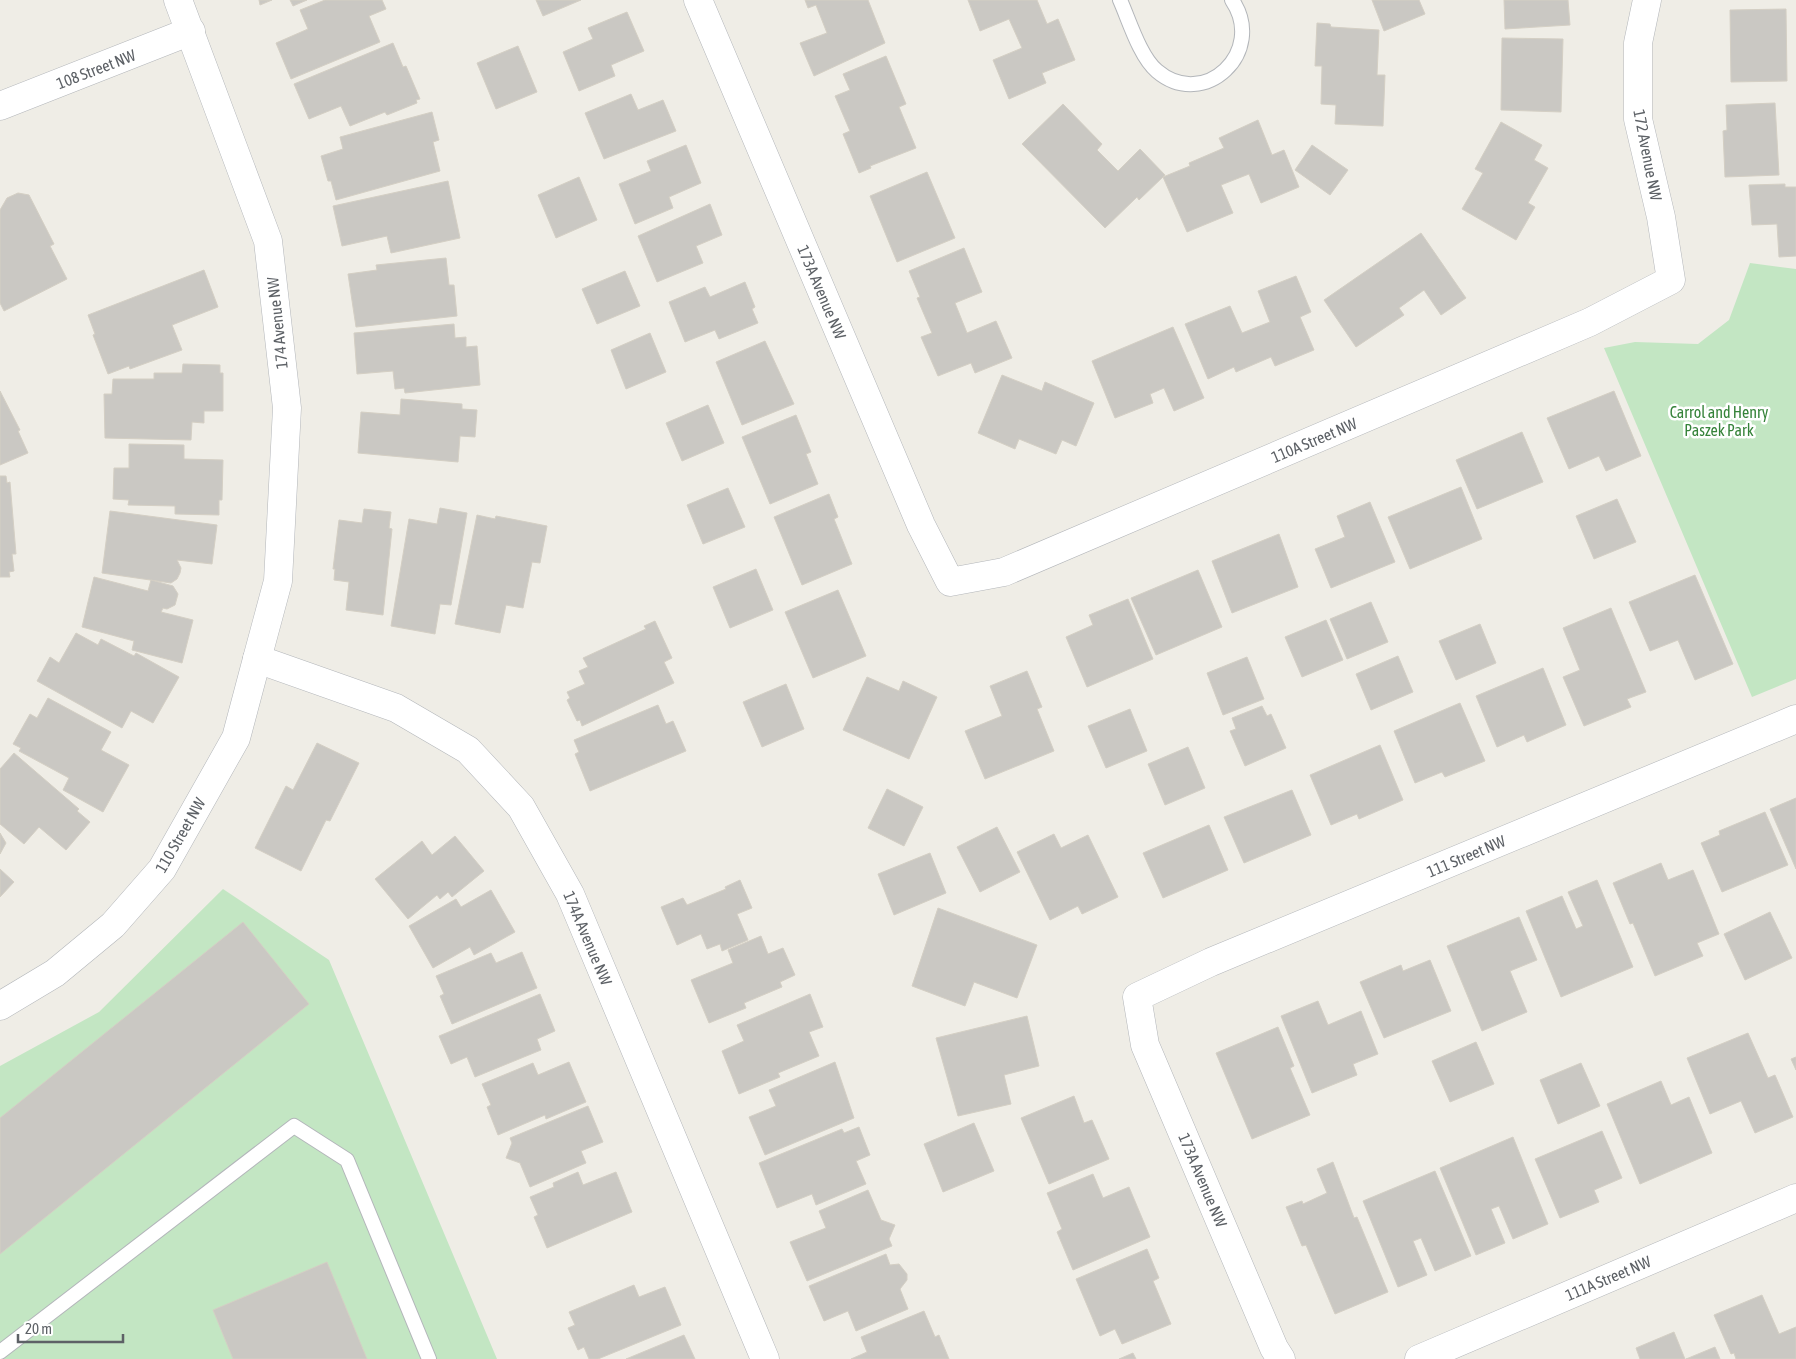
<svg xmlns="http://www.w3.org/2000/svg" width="1796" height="1359" font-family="'Asap Condensed',sans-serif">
  <rect width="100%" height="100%" fill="#efede6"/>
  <g fill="#c3e6c3">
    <polygon points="1750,263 1796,269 1796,679 1752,697 1604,348 1635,342 1698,344 1729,320"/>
    <polygon points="223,889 329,960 497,1359 0,1359 0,1066 99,1012"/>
  </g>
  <g fill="#cac8c3" stroke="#d4cfc4">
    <polygon points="259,0 272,0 260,5"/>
    <polygon points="290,0 307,0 293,6"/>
    <polygon points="325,0 382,0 386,9 369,16 380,42 291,79 276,43 308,29 300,10"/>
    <polygon points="536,0 581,0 543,16"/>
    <polygon points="805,0 868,0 885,43 814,76 800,43 827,33 816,5 808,8"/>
    <polygon points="968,0 1037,0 1047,24 1058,19 1075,60 1042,73 1046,83 1009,99 993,60 1022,48 1009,19 980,31"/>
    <polygon points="1372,0 1419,0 1425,14 1384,31"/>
    <polygon points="1504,0 1568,0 1570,25 1505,29"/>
    <polygon points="1786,9 1787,81 1731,82 1730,10"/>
    <polygon points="627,12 644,51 611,65 615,76 579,91 563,52 593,39 588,28"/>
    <polygon points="1317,23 1330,24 1331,27 1379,30 1377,75 1385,75 1383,126 1335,124 1336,105 1321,104 1322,66 1315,66"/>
    <polygon points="1502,38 1563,39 1561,112 1501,110"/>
    <polygon points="393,43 403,67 406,66 420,99 416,100 417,103 387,115 385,112 350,126 341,106 309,119 294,84"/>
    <polygon points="518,46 537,92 496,109 477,63"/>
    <polygon points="886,56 906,104 899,107 916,148 870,166 871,168 859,173 843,134 850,131 835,96 850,90 843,74"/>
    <polygon points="631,94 638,110 663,100 676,131 604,159 585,113"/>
    <polygon points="1775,103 1779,175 1725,177 1723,131 1727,130 1726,105"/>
    <polygon points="1063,104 1102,144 1097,150 1118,171 1140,149 1165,175 1139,200 1137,197 1105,228 1022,144"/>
    <polygon points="432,112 439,140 433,142 440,171 336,200 331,181 328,181 321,156 343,149 340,137"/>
    <polygon points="1258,120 1272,155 1284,150 1299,187 1261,203 1249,174 1221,185 1233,213 1187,232 1163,177 1190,166 1189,163 1224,148 1219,138"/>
    <polygon points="1501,122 1542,145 1534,160 1548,168 1528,203 1535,207 1516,240 1462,209 1483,173 1475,169"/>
    <polygon points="686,145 701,183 669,197 673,208 635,224 619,184 651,171 647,161"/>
    <polygon points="1312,145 1348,170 1330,195 1295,170"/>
    <polygon points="927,172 955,238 897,262 870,196"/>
    <polygon points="579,177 597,220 556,238 538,195"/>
    <polygon points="448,181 460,238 391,253 387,236 342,246 333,206"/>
    <polygon points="1785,184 1785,187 1796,187 1796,256 1779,257 1777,224 1752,225 1749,185"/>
    <polygon points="18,193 29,195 54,244 50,246 67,279 4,311 0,303 0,210 7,198"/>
    <polygon points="710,204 722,235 696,246 703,263 657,282 638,236"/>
    <polygon points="1421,233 1466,298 1441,315 1424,290 1399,308 1404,315 1356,347 1324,300"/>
    <polygon points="964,248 982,292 955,303 967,333 996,321 1012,358 975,373 971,363 938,376 921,337 932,333 917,298 920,297 909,271"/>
    <polygon points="446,258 449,285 454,285 457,316 356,327 348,274 377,270 376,265"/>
    <polygon points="204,270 218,307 172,325 182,350 130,369 129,366 108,374 93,335 95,334 88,315"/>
    <polygon points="625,271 640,306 597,324 582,289"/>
    <polygon points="1296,276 1311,312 1300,317 1314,350 1275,366 1271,357 1236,372 1234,367 1208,379 1185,324 1230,306 1242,333 1270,322 1258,291"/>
    <polygon points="745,282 755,307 752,309 758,323 719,339 715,330 685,342 669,302 705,287 710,297"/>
    <polygon points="454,324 455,338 466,337 466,347 477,346 480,385 405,393 404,388 395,389 393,371 357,374 354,333"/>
    <polygon points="1173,327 1204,398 1174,411 1164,388 1150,394 1153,403 1115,418 1092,361"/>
    <polygon points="650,333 666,372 626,389 611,350"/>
    <polygon points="765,341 794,404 742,425 716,362"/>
    <polygon points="183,364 220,365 220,373 223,373 223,411 204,411 204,423 192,422 191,440 105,438 104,394 112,394 113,379 154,379 154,373 182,373"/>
    <polygon points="1002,375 1042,391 1045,382 1094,403 1076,446 1062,440 1056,454 1019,439 1015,449 978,433"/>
    <polygon points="0,391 20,430 18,431 28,453 0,465"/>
    <polygon points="1614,391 1641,456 1606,471 1599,456 1569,469 1547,418"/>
    <polygon points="401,399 462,404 462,409 477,410 475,437 460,436 458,462 358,453 361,412 400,415"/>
    <polygon points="708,405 724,443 682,461 666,423"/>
    <polygon points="796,415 811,452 806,454 818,484 770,504 742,437"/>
    <polygon points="1522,432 1543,482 1477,509 1456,460"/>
    <polygon points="129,444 184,445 184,459 223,460 222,500 219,500 219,515 175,514 175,506 128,505 129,500 113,499 114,468 129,468"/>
    <polygon points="0,476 6,476 7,483 10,482 16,554 12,554 14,571 9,572 10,577 0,577"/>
    <polygon points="1461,487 1482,539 1410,569 1388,517"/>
    <polygon points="728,488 745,527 703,544 687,505"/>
    <polygon points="829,494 838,517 834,519 852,564 802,585 774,517"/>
    <polygon points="1617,499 1636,542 1594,559 1576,516"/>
    <polygon points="1370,502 1395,562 1331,588 1315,549 1345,537 1337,516"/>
    <polygon points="440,508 467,513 451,605 440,604 435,634 391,626 409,519 437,524"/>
    <polygon points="364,509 391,512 389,528 392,529 383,615 346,610 349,582 334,580 335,569 333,569 339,520 362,523"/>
    <polygon points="110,511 217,525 212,564 177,560 181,568 180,573 177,579 171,583 102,573"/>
    <polygon points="477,515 495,519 496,516 547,526 540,563 532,562 523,608 506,605 500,633 455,624"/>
    <polygon points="1279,534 1298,587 1232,613 1212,561"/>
    <polygon points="756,569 773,610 730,628 713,587"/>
    <polygon points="1198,570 1222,627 1156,655 1131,598"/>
    <polygon points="1695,575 1733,664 1695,680 1678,640 1650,651 1629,602"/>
    <polygon points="94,577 148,591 151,580 173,586 178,594 175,605 167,609 163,608 161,612 193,620 182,663 132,650 134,641 82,627"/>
    <polygon points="838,590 866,656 813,678 785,612"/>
    <polygon points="1128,599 1153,659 1087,687 1066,637 1093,625 1089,615"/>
    <polygon points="1371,602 1388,642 1347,659 1330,619"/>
    <polygon points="1611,608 1646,692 1627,699 1631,707 1584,726 1563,677 1580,670 1563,628"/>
    <polygon points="1326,620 1343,660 1302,677 1285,637"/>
    <polygon points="655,621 672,658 664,662 674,683 582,726 580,720 577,721 567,700 570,698 567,692 585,684 579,671 588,667 583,658 646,629 644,626"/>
    <polygon points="1480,624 1496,663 1456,680 1439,641"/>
    <polygon points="76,633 98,645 101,639 134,656 136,653 179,677 153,723 131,711 122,728 37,681 50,657 59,663"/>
    <polygon points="1398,656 1413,692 1371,710 1356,674"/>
    <polygon points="1247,657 1264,699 1223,715 1207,673"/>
    <polygon points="1543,668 1566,725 1527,742 1524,735 1497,747 1476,696"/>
    <polygon points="1027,671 1042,707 1037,709 1054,751 985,779 965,731 1002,716 990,686"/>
    <polygon points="867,677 899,691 903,681 937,697 909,759 843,730"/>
    <polygon points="786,684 804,729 762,747 743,702"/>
    <polygon points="48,698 111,732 101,750 129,765 103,812 63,790 69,778 19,751 21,748 13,744 30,714 37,718"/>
    <polygon points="1460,703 1485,761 1445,777 1442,772 1415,783 1394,731"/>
    <polygon points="658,705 666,724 673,721 686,751 590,791 575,754 579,752 574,740"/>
    <polygon points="1262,706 1267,716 1271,714 1286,748 1245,766 1230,731 1236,729 1232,718"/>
    <polygon points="1130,709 1147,751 1106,768 1088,726"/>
    <polygon points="317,743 359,763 330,821 326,820 301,871 255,848 286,786 293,790"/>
    <polygon points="1380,745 1403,800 1359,819 1357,814 1331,825 1310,775"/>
    <polygon points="1188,747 1205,788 1165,805 1148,764"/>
    <polygon points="14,753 79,809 77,811 90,822 66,850 39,827 24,844 0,824 0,769"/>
    <polygon points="887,789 923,807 904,846 868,828"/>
    <polygon points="1292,790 1311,835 1244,863 1224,817"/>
    <polygon points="1796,798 1796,869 1770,809"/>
    <polygon points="1765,812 1788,865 1722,892 1701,843 1720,835 1719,831"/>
    <polygon points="1209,825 1228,870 1163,898 1143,853"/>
    <polygon points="997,827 1020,872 980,892 957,847"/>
    <polygon points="0,833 6,843 0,854"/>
    <polygon points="1054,834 1061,848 1088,835 1118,897 1082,914 1078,906 1050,920 1017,852"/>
    <polygon points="455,836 484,871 452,897 448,892 440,899 437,895 408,919 375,879 422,841 432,855"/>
    <polygon points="930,853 946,893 894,915 878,874"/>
    <polygon points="1661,863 1668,880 1693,870 1719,934 1697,943 1703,956 1655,976 1633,923 1630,924 1613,883"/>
    <polygon points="0,869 14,882 0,897"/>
    <polygon points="740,880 752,908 737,914 748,940 722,951 720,944 707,949 701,934 677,945 661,907 683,898 687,905 726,889 725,887"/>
    <polygon points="1597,880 1633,967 1561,997 1526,911 1562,896 1576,929 1583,926 1568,892"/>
    <polygon points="491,890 515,932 474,955 470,947 433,968 409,926 456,899 461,907"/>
    <polygon points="938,908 1037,945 1017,998 974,982 965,1006 912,986"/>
    <polygon points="1770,912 1792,958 1745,980 1724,934"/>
    <polygon points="1519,917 1537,960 1510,971 1527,1012 1482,1031 1447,946"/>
    <polygon points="243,922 309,1004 0,1254 0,1118"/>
    <polygon points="761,936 768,954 783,948 795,975 780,982 782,987 744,1003 746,1008 709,1023 691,980 733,963 728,950"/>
    <polygon points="522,952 537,988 452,1024 440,996 444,994 436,976 491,953 496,963"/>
    <polygon points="1430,960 1451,1011 1384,1038 1360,982 1401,965 1403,971"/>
    <polygon points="540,994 555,1031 537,1039 541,1050 475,1077 467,1057 451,1064 439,1036"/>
    <polygon points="810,994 823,1027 809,1032 819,1056 778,1073 780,1077 739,1094 722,1051 744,1041 737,1025"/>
    <polygon points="1318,1001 1328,1025 1361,1011 1378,1054 1353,1064 1357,1075 1312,1093 1281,1016"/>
    <polygon points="1027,1016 1039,1066 1004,1075 1011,1104 958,1116 936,1038"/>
    <polygon points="1278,1027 1294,1066 1290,1068 1310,1115 1252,1139 1216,1053"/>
    <polygon points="1748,1033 1768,1078 1775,1075 1793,1117 1755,1133 1741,1101 1710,1114 1687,1058"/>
    <polygon points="1476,1042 1494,1084 1450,1102 1432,1061"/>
    <polygon points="1796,1057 1796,1070 1791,1059"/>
    <polygon points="569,1062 586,1102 546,1119 545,1115 498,1135 487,1107 491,1105 482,1084 533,1063 538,1075"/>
    <polygon points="835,1062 854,1118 765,1155 749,1117 776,1106 769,1090"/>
    <polygon points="1581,1063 1600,1106 1558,1124 1540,1080"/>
    <polygon points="1661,1081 1671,1105 1689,1097 1712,1153 1640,1184 1607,1104"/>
    <polygon points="1074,1096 1084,1123 1092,1120 1109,1159 1049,1184 1021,1118"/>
    <polygon points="588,1106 603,1142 581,1151 586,1163 530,1187 520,1163 506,1158 512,1143 510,1138"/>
    <polygon points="974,1123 994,1171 943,1192 924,1144"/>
    <polygon points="859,1127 870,1155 856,1161 866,1184 816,1205 812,1194 777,1208 759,1163 842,1129 844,1133"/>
    <polygon points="1602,1131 1622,1178 1594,1190 1599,1202 1560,1218 1535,1159"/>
    <polygon points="1513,1137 1548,1224 1513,1239 1499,1206 1491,1209 1505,1243 1476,1255 1440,1168"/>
    <polygon points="1333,1162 1354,1218 1357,1217 1388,1292 1335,1314 1306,1245 1302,1246 1286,1207 1302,1201 1303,1204 1327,1193 1317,1169"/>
    <polygon points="1435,1171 1471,1256 1435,1271 1421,1238 1413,1241 1427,1275 1398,1287 1363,1201"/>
    <polygon points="578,1172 583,1185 616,1172 632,1212 547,1248 534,1217 538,1215 530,1197 554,1187 553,1183"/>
    <polygon points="1093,1174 1103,1198 1129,1187 1150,1237 1073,1270 1057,1232 1062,1229 1047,1193"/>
    <polygon points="868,1190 881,1220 895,1225 889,1239 892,1246 807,1281 790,1242 826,1228 819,1211"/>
    <polygon points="1147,1249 1159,1278 1153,1281 1171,1324 1122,1344 1115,1329 1100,1336 1076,1279"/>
    <polygon points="886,1254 890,1265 899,1264 907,1274 907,1280 900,1289 908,1309 856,1331 848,1311 824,1321 809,1286"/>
    <polygon points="327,1262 367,1359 233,1359 213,1310"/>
    <polygon points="634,1285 639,1297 665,1287 681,1325 598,1359 589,1359 584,1347 578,1350 568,1328 575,1325 569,1312"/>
    <polygon points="1762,1295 1779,1334 1796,1327 1796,1359 1736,1359 1734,1353 1731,1354 1714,1315"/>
    <polygon points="924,1311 935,1337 939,1335 949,1359 851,1359 867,1352 861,1337"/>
    <polygon points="1674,1332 1685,1359 1640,1359 1636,1348"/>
    <polygon points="684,1335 695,1359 626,1359"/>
    <polygon points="1715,1347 1720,1359 1686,1359"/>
    <polygon points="1133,1353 1136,1359 1119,1359"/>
  </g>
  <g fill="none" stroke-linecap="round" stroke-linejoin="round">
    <g stroke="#b3b6ba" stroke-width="16">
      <g id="service">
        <path d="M1120 0C1129 20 1140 57 1157 71 1204 111 1267 52 1232 0"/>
        <polyline points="0,1352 294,1126 347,1160 429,1359"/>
      </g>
    </g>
    <g stroke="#b3b6ba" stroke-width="29">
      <g id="minor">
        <polyline points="178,0 268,241 287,408 278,581 257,659 396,708 468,750 521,807 570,894 765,1359"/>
        <polyline points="698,0 921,525 950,582 1004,572 1590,322 1671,280 1661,217 1638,119 1638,43 1647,0"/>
        <polyline points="0,106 191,31"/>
        <polyline points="1281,1359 1274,1348 1145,1045 1137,997 1211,962 1796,719"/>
        <polyline points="1419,1359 1796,1198"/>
      </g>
    </g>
    <g stroke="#b3b6ba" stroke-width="29">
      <polyline id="tertiary" points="0,1006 55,973 113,925 162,869 236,738 257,659"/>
    </g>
    <use href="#service" stroke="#fff" stroke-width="14"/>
    <use href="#minor" stroke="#fff" stroke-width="28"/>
    <use href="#tertiary" stroke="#fff" stroke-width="28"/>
  </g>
  <g text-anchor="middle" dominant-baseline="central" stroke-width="5" stroke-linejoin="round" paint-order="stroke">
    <g font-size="16" fill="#5d6166" stroke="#fff">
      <text transform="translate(96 69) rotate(-21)">108 Street NW</text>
      <text transform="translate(1648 155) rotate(79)">172 Avenue NW</text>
      <text transform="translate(822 292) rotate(67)">173A Avenue NW</text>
      <text transform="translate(277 323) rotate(-96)">174 Avenue NW</text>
      <text transform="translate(1314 440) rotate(-23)">110A Street NW</text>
      <text transform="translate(180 835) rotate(-60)">110 Street NW</text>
      <text transform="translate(1466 856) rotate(-23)">111 Street NW</text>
      <text transform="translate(588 938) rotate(67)">174A Avenue NW</text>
      <text transform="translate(1203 1180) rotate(67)">173A Avenue NW</text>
      <text transform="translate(1608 1278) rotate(-23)">111A Street NW</text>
    </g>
    <g font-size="16" fill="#36833a" stroke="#fff">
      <text x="1719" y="412">Carrol and Henry<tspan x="1719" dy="18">Paszek Park</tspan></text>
    </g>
  </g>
  <path d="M18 1334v8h105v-8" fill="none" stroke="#5d6166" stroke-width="2.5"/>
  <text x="25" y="1334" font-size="15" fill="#5d6166" stroke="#ffffff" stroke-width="4" paint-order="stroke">20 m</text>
</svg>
